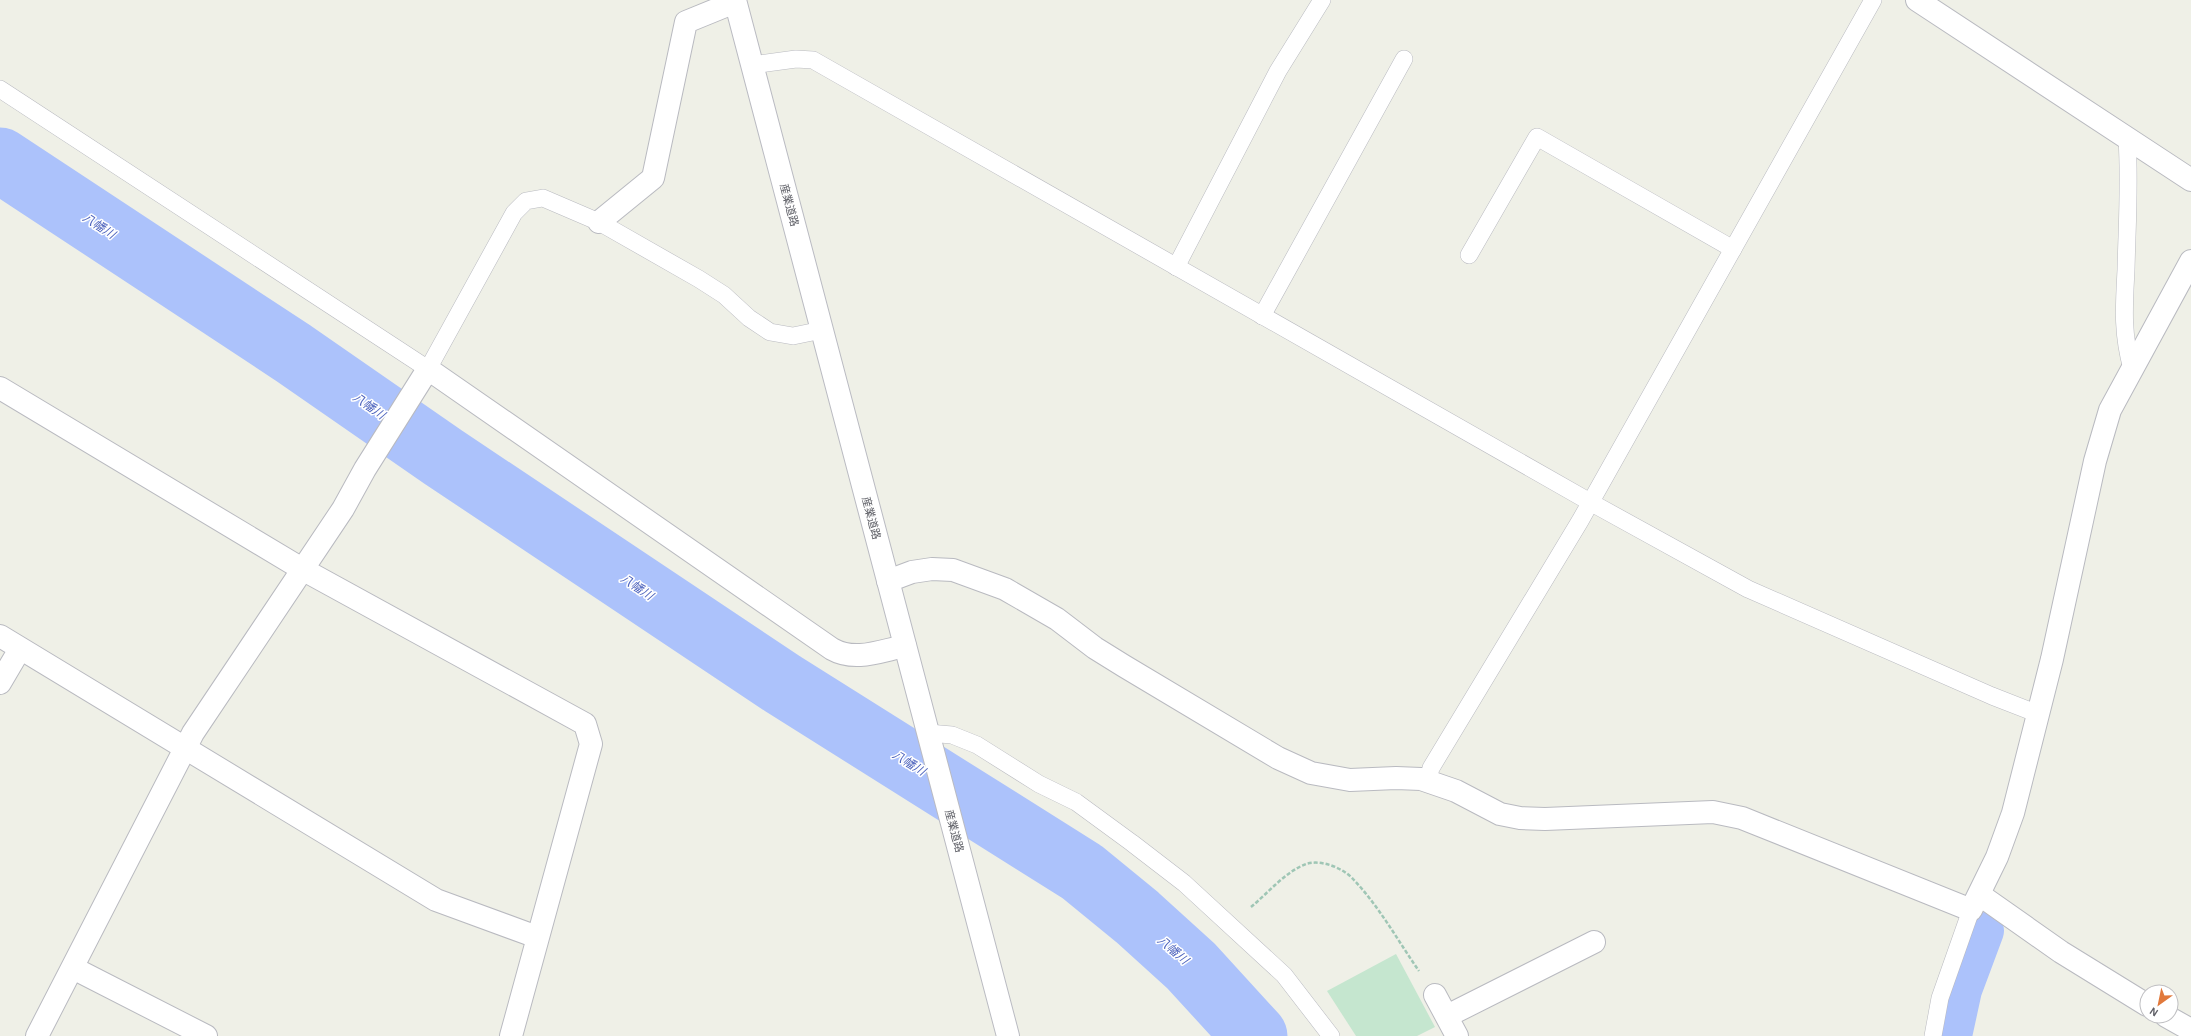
<svg xmlns="http://www.w3.org/2000/svg" width="2191" height="1036" font-family="'Alegreya Sans','Noto Sans JP',sans-serif">
  <rect width="100%" height="100%" fill="#eff0e7"/>
  <polygon fill="#c5e6cf" points="1396,954 1435,1027 1417,1036 1356,1036 1327,991"/>
  <g fill="none" stroke-linecap="round" stroke-linejoin="round">
    <polyline stroke="#acc2fb" stroke-width="38" points="1953,1036 1963,990 1985,931"/>
    <polyline stroke="#acc2fb" stroke-width="65" points="0,160 293,353 443,457 783,684 1082,872 1137,917 1191,966 1255,1036"/>
    <g stroke="#b9bac0" stroke-width="18">
      <g id="lane">
        <polyline points="752,65 796,59 813,60 1590,502 1748,589 1992,696 2038,714"/>
        <polyline points="0,89 428,369 514,213 526,201 543,198 599,222 699,279 724,295 749,318 770,332 793,336 822,330"/>
        <path d="M2127 139C2130 182 2127 226 2126 270 2124 307 2122 333 2132 369"/>
        <polyline points="1469,255 1537,137 1733,249"/>
        <polyline points="1176,267 1278,71 1322,0"/>
        <polyline points="1262,316 1404,59"/>
        <polyline points="928,733 952,735 977,745 1039,784 1076,802 1132,843 1184,883 1284,975 1331,1036"/>
        <polyline points="1428,780 1431,768 1580,521 1873,0"/>
        <polyline points="1933,1036 1940,998 1971,910"/>
      </g>
    </g>
    <g stroke="#b9bac0" stroke-width="24">
      <g id="street">
        <polyline points="1917,0 2191,180"/>
        <polyline points="599,222 653,178 686,22 735,2"/>
        <polyline points="0,388 302,569 585,724 591,744 511,1036"/>
        <polyline points="888,581 912,572 932,569 953,570 1005,589 1057,619 1095,648 1124,666 1278,758 1311,773 1350,780 1396,778 1421,779 1456,791 1500,814 1520,818 1545,819 1713,812 1742,818 1971,910 1997,857 2013,813 2052,659 2095,461 2110,410 2191,261"/>
        <polyline points="0,636 436,900 537,937"/>
        <polyline points="0,683 20,649"/>
        <polyline points="1980,895 2061,952 2147,1005"/>
        <polyline points="73,968 206,1036"/>
        <polyline points="1435,995 1457,1036"/>
        <polyline points="1447,1016 1594,942"/>
        <polyline points="2166,1016 2191,1030"/>
        <path d="M37 1036 193 733 343 509 365 469 428 369 832 649C855 662 880 651 905 646"/>
      </g>
    </g>
    <g stroke="#babbc2" stroke-width="24">
      <polyline id="secondary" points="735,0 1008,1036"/>
    </g>
    <path stroke="#9fc6b5" stroke-width="2.5" stroke-dasharray="4 2" stroke-linecap="butt" d="M1251 907C1268 893 1285 872 1306 864 1321 859 1343 868 1353 879 1379 906 1398 941 1419 971"/>
    <use href="#lane" stroke="#fff" stroke-width="17"/>
    <use href="#street" stroke="#fff" stroke-width="22"/>
    <use href="#secondary" stroke="#fff" stroke-width="22"/>
  </g>
  <g text-anchor="middle" dominant-baseline="central" stroke-width="3" stroke-linejoin="round" paint-order="stroke">
    <g font-size="11" fill="#5f6067" stroke="#fff">
      <text transform="translate(789 205) rotate(75)">産業道路</text>
      <text transform="translate(871 518) rotate(75)">産業道路</text>
      <text transform="translate(954 831) rotate(75)">産業道路</text>
    </g>
    <g font-size="12" font-style="italic" fill="#4f65be" stroke="#fff">
      <text transform="translate(99 226) rotate(33)">八幡川</text>
      <text transform="translate(369 406) rotate(35)">八幡川</text>
      <text transform="translate(637 587) rotate(34)">八幡川</text>
      <text transform="translate(909 763) rotate(32)">八幡川</text>
      <text transform="translate(1173 950) rotate(41)">八幡川</text>
    </g>
  </g>
  <g transform="translate(2159 1004) rotate(213)"><circle r="19" fill="#ffffff" stroke="#bfbfc2"/>
  <path d="M0-3L7 15L0 10L-7 15Z" fill="#e1793c"/>
  <text y="-6" font-size="11" font-weight="bold" text-anchor="middle" fill="#5f6067">N</text>
  </g>
</svg>
